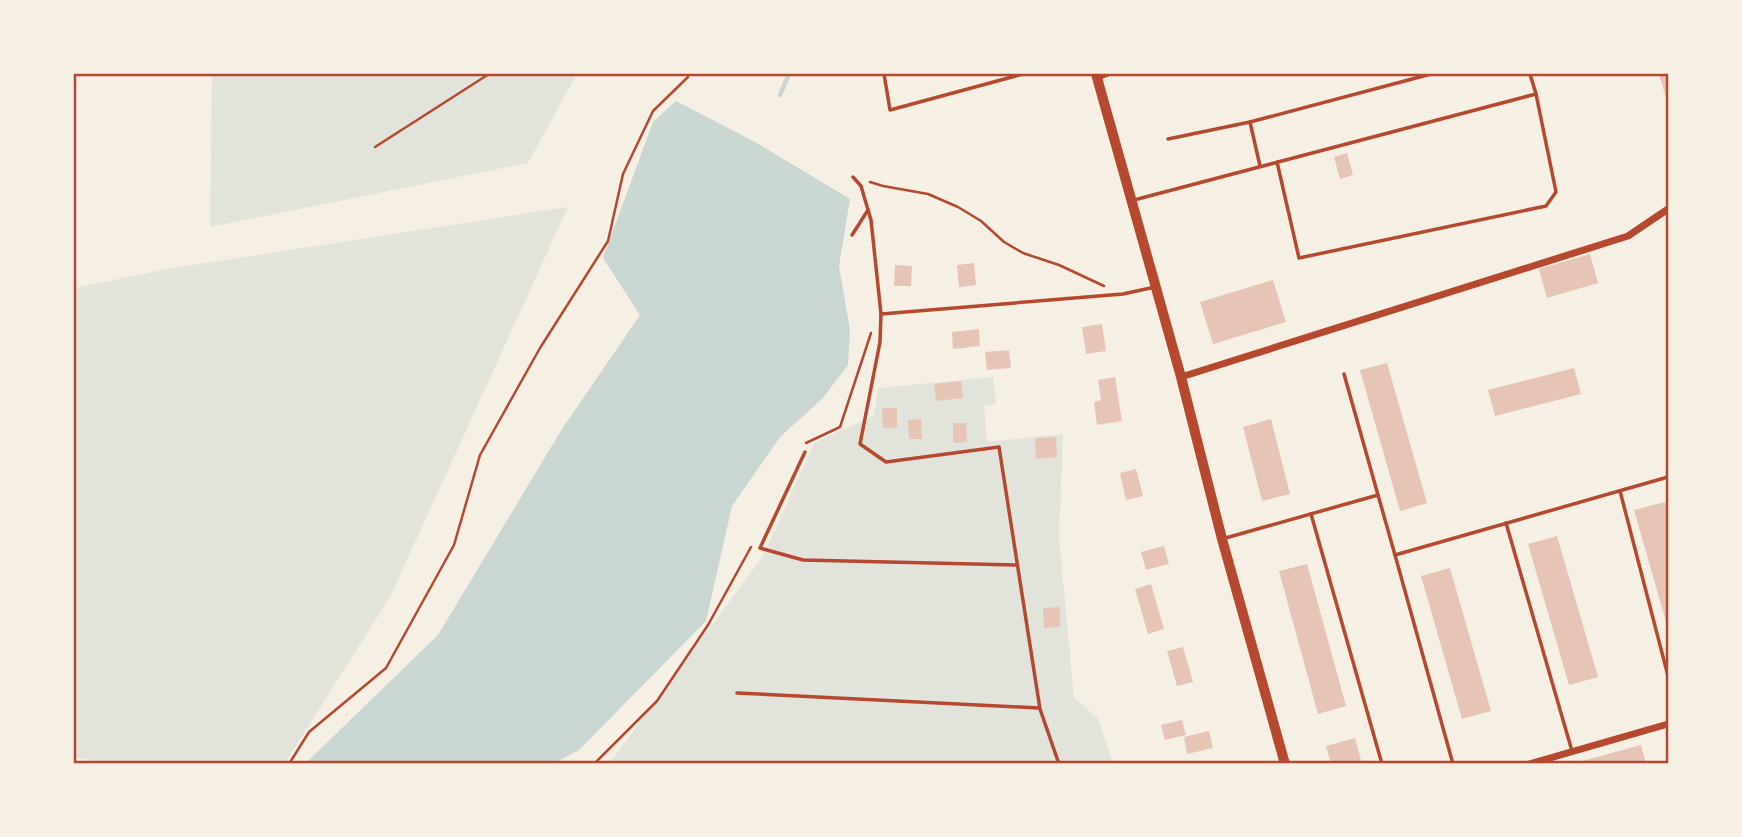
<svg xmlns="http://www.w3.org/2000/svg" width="1742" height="837" font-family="Montserrat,sans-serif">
  <rect width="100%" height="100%" fill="#f6efe4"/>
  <g fill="#e2e4dc">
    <polygon points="212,74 577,74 528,163 210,227"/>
    <polygon points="568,207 390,597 285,763 94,764 89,759 74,758 74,288 173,268"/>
    <polygon points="993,377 996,404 984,406 987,442 1063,434 1059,538 1074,698 1098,718 1113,763 609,764 763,556 814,443 874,415 878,388"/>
  </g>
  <polygon fill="#c9d6d2" points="676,101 755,142 850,199 839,266 850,330 848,365 822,399 780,437 732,506 706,621 579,750 554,763 306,763 438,635 562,429 640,315 603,258 653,122"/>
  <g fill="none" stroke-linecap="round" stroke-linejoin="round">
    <polyline stroke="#c9d6d2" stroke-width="4.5" points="780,95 789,74"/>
  </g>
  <g fill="#e6c5b7">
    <polygon points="1659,74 1668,74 1668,105"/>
    <polygon points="1347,153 1353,175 1340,179 1334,157"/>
    <polygon points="1590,254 1598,283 1547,298 1539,269"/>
    <polygon points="974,263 976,285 959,287 957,265"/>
    <polygon points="895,265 912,266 911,286 894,286"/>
    <polygon points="1273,280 1286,322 1213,344 1200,302"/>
    <polygon points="1102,324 1106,351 1086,354 1082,327"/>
    <polygon points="979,329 980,346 953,349 952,332"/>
    <polygon points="1009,350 1011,368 987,370 985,352"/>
    <polygon points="1387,363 1427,503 1400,511 1360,370"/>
    <polygon points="1574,368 1581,394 1495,416 1488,390"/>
    <polygon points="1115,377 1122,421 1097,425 1094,402 1101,400 1098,380"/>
    <polygon points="961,381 963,398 936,401 934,384"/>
    <polygon points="882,408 897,408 897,428 883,428"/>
    <polygon points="921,419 922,439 909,439 908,420"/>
    <polygon points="1271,419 1290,494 1262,501 1243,427"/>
    <polygon points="953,423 966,423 967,442 953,443"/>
    <polygon points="1056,437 1057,457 1036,459 1035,438"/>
    <polygon points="1136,469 1143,496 1126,500 1120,473"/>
    <polygon points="1665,502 1668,515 1668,629 1634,510"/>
    <polygon points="1557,536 1598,677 1569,685 1528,544"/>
    <polygon points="1164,546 1169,564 1146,570 1141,552"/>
    <polygon points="1307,564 1346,706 1318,714 1279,571"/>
    <polygon points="1450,568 1491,711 1462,719 1421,576"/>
    <polygon points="1151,584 1164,629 1148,634 1135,589"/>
    <polygon points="1060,607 1060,627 1044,628 1043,608"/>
    <polygon points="1183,647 1193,682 1177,686 1167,651"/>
    <polygon points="1182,720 1186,735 1165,740 1161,725"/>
    <polygon points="1209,731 1213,748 1187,754 1184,737"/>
    <polygon points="1355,738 1362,764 1331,764 1326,746"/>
    <polygon points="1641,745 1646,764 1575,764 1575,763"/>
  </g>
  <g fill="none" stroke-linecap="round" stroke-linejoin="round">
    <g stroke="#b5482f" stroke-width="2.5">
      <polyline points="375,147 489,74"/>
      <polyline points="870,182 883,186 928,194 958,207 981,221 1004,242 1023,253 1059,265 1104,286"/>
      <polyline points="806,443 840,427 871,333"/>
      <polyline points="289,764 309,732 386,668 454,545 480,455 540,348 608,241 623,174 653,111 688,77"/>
      <polyline points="594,764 657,701 708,625 751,547"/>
    </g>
    <g stroke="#b5482f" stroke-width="3.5">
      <polyline points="884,74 890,110 1023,74"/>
      <polyline points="1530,74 1536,94"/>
      <polyline points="1100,78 1110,74"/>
      <polyline points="1250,122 1431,74"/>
      <polyline points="1168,139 1250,122 1260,166"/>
      <polyline points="853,177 861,186 871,220 881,314"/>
      <polyline points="1134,200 1536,94 1556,192 1546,206 1299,258 1277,162"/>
      <polyline points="852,235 868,210"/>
      <polyline points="1344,374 1378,495"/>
      <polyline points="805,452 760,548 803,560 1016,565"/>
      <polyline points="1620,491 1668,676"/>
      <polyline points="1311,514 1382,764"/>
      <polyline points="1506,523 1572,751"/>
      <polyline points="1222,539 1378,495 1395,555 1668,477"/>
      <polyline points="1395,555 1453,764"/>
      <polyline points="737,693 1039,708"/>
      <polyline points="1059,764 1040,709 999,447 886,462 860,444 880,342 881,314 1123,294 1155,287"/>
    </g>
    <g stroke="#b5482f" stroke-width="7">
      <polyline points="1181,377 1628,236 1668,209"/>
      <polyline points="1529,764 1668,724"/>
    </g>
    <polyline stroke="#b5482f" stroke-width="10" points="1096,74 1181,377 1222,539 1285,764"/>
  </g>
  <rect width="1742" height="837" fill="none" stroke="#f6efe4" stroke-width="150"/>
  <rect x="75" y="75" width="1592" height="687" fill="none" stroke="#b5482f" stroke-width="2.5"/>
</svg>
